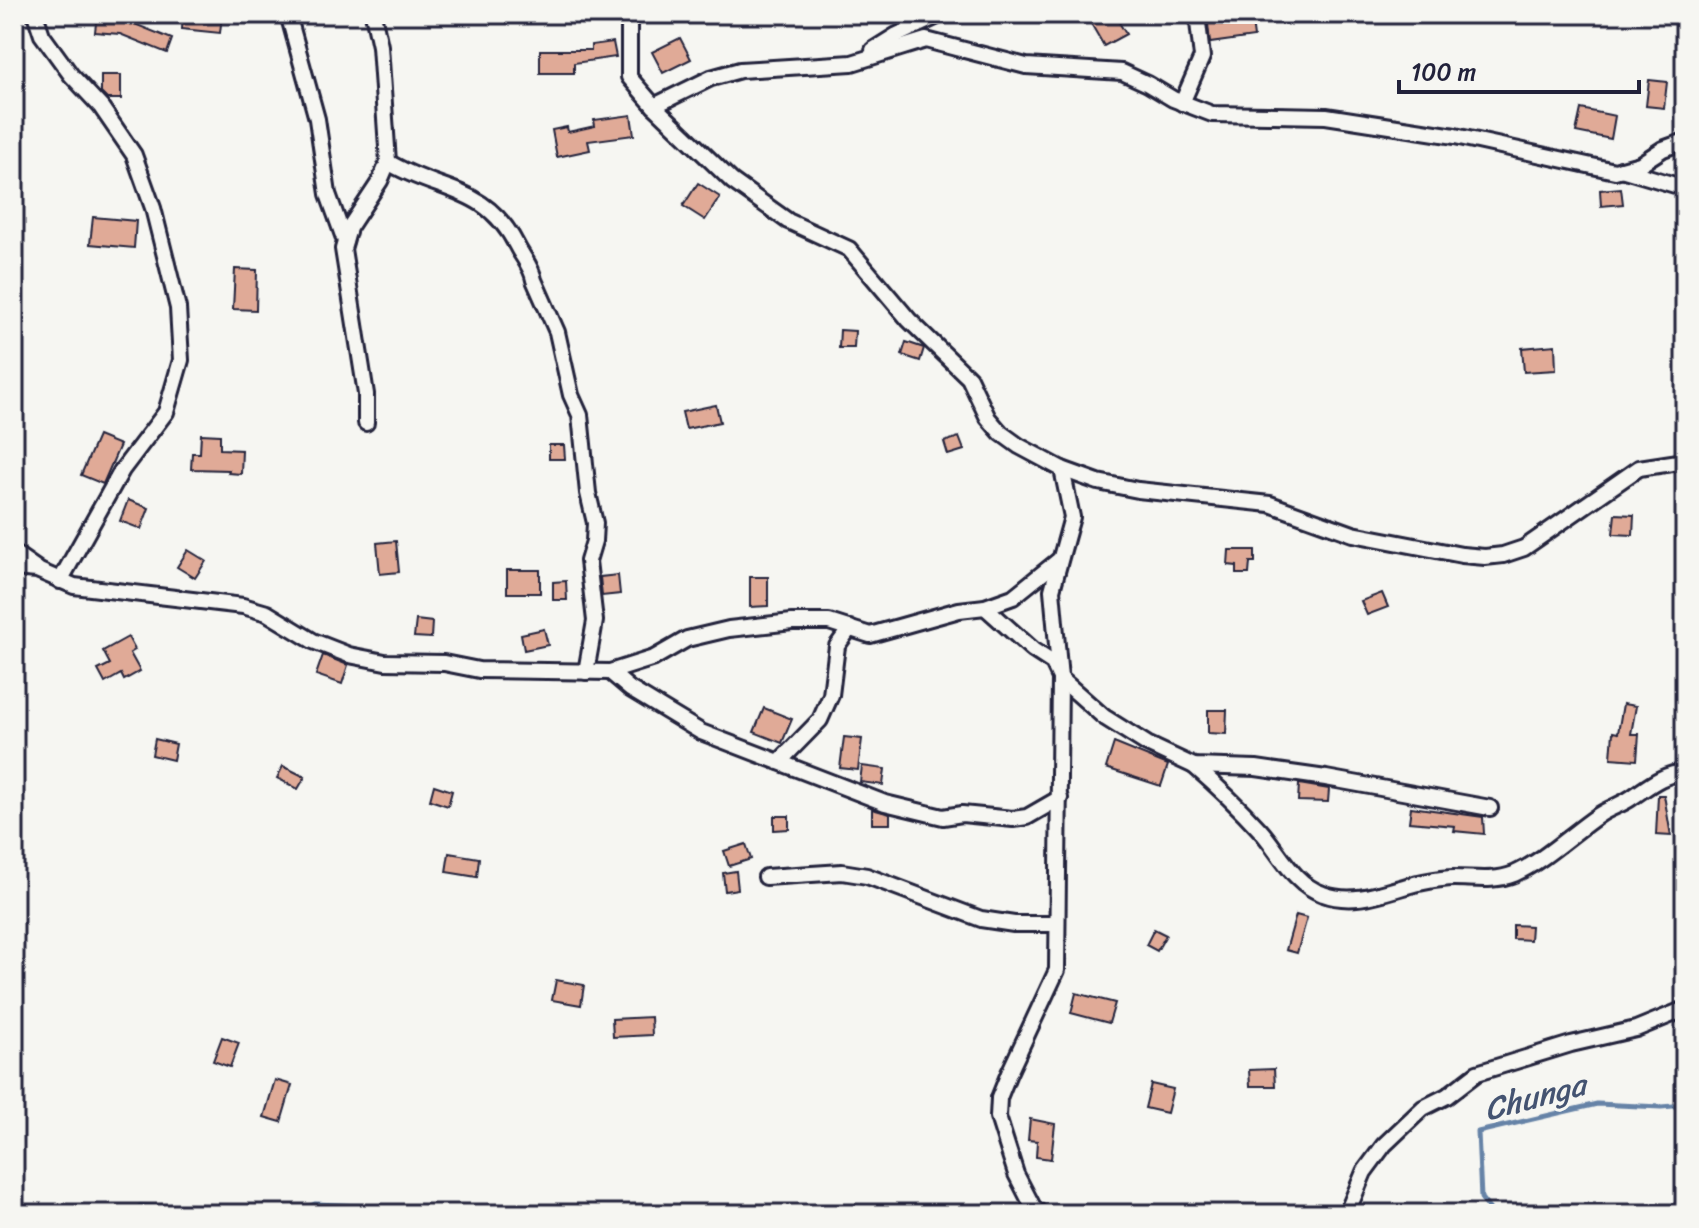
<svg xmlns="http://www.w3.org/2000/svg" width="1699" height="1228" font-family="Sriracha,sans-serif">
  <rect width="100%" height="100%" fill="#f6f6f2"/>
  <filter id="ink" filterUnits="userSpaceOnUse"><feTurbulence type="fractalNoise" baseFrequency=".0125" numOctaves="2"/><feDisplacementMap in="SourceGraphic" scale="16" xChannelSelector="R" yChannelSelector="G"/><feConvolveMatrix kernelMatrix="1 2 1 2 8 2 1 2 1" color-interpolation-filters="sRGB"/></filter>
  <g filter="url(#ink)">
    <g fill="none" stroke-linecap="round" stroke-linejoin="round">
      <g stroke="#6683a7" stroke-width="5">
        <polyline points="133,1214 140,1206 190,1209 216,1214"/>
        <polyline points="293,1214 315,1204 362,1206 417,1214"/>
        <polyline points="1493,1214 1481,1198 1478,1132 1597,1104 1661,1107 1685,1105"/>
      </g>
    </g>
    <g fill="#e0aa97" stroke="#22223b" stroke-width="2">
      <polygon points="97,14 110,14 172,39 167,53 120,34 95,32"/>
      <polygon points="183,14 222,15 220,33 182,29"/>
      <polygon points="1099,14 1114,14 1126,34 1104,46 1089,20"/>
      <polygon points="1207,14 1251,14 1254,37 1210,43"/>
      <polygon points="680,38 691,59 663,73 652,52"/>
      <polygon points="613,42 616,57 574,63 574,73 540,73 540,50 591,50 591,45"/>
      <polygon points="101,75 121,75 121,99 107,99 101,93"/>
      <polygon points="1649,80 1667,82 1664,108 1646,106"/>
      <polygon points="1581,109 1615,116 1611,139 1576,132"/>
      <polygon points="631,115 634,135 588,141 590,150 557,157 552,130 567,127 568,132 595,126 594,120"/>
      <polygon points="698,183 720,197 705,220 683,206"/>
      <polygon points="1621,188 1623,204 1601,206 1600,190"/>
      <polygon points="93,217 136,221 134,248 90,244"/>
      <polygon points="235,269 257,270 256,310 233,309"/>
      <polygon points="840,330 855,331 854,348 839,348"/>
      <polygon points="906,342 924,348 920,361 902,355"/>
      <polygon points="1555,345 1556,370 1524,372 1522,348"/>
      <polygon points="716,405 720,422 686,429 682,412"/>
      <polygon points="201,434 220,435 220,449 242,450 241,474 228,473 229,470 191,469 192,453 200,453"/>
      <polygon points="98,436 120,445 103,484 81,475"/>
      <polygon points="959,437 964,450 948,455 944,442"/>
      <polygon points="549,445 564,445 565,459 549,459"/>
      <polygon points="128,500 149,508 141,529 120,521"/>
      <polygon points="1615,514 1634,515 1633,535 1613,534"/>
      <polygon points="396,541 399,572 380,574 377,543"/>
      <polygon points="188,550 206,561 195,578 177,567"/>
      <polygon points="1229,550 1255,550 1255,562 1250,562 1249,574 1237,574 1237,566 1228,565"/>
      <rect x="507" y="570" width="33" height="23"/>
      <polygon points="618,575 620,594 602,596 600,577"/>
      <polygon points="750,577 768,577 768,606 750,607"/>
      <polygon points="566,581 567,600 553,600 553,582"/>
      <polygon points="1382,593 1388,607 1367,615 1361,601"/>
      <polygon points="416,620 432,622 431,638 414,637"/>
      <polygon points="544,629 548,645 524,650 521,634"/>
      <polygon points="128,637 135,650 130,653 140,671 124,680 121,674 105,683 98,670 110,664 103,651"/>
      <polygon points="323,655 348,665 342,684 316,675"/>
      <polygon points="1623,704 1636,706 1631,734 1639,734 1637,760 1611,758 1613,732 1618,733"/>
      <polygon points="764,708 792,719 782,743 754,732"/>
      <polygon points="1208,710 1227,710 1226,734 1208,733"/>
      <polygon points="844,737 862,739 858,770 840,768"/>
      <polygon points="155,739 176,744 173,760 152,755"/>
      <polygon points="1114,743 1168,765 1161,786 1106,768"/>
      <polygon points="283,766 305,777 298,789 277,778"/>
      <polygon points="862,766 885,769 883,785 860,782"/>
      <polygon points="1299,784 1329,789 1328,802 1298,801"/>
      <polygon points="434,785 452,791 448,806 430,800"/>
      <polygon points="1658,795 1664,795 1671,836 1656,835"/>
      <polygon points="1411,807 1483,817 1484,834 1454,831 1455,826 1409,822"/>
      <polygon points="872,809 890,814 890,824 872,824"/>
      <polygon points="774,816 789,816 789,829 774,830"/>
      <polygon points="746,844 751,859 729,866 724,851"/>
      <polygon points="449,853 479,858 477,877 446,872"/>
      <polygon points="736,871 738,889 725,891 723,873"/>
      <polygon points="1296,915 1307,918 1297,953 1286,950"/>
      <polygon points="1513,925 1531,926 1530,940 1513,939"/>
      <polygon points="1154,929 1166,935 1157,951 1146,945"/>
      <polygon points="556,980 584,985 581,1005 552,1000"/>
      <polygon points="1076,993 1115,1003 1109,1023 1071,1013"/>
      <polygon points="651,1017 652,1035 613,1037 612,1019"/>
      <polygon points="222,1037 239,1043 230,1067 213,1061"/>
      <polygon points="1274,1069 1275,1086 1250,1086 1249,1070"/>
      <polygon points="275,1080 292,1085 281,1122 264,1117"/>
      <polygon points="1151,1084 1173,1089 1167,1113 1145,1108"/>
      <polygon points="1030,1119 1055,1124 1051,1159 1036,1157 1037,1141 1028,1140"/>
    </g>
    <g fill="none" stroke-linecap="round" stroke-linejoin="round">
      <g stroke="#22223b" stroke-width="20">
        <g id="street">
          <polyline points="35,14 42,35 71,75 101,107 134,155 153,208 178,308 181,360 166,412 122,470 60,581"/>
          <polyline points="288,14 317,119 328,194 345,241"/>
          <polyline points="629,14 629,77 654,106 732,181 788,221 849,249 909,320 969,378 988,418 1001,433 1019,446 1062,469 1072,517 1052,590 1060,678 1057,970 1009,1073 999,1098 998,1117 1016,1174 1033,1207 1041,1214"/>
          <polyline points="873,50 897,35 942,14"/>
          <polyline points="1182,103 1202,57 1197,14"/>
          <polyline points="654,106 711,78 740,70 852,63 926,40 1026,66 1122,72 1148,84 1173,99 1212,114 1326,116 1455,136 1615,171 1640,164 1663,149 1685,141"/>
          <path d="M388 162C438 193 486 184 517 246 523 258 532 267 534 280L557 332 571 395 580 415 588 493 595 523 594 541 588 561 595 621 586 672"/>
          <polyline points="1621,169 1685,188"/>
          <polyline points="366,423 366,394 343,249 349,228 380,181 388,162 380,46 373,14"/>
          <polyline points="1062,469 1098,482 1138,490 1270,504 1353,534 1462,555 1485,557 1503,555 1524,548 1639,468 1685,461"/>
          <polyline points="14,553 37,569"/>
          <polyline points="14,568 37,570 74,586 243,606 267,613 313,641 349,655 385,662 444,663 479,670 610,672 654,658 687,639 729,629 792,622 829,622 870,635 959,610 985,607 1013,597 1059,560"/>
          <polyline points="985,607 1033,650 1053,663 1060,678 1104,717 1147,744 1194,766 1256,768 1326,778 1490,808"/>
          <polyline points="610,672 630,689 701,732 885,803 943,817 962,814 1013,819 1027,817 1060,798"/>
          <polyline points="779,762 820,720 831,695 837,646 850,628"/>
          <path d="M1194 766C1217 786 1239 807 1260 830 1279 851 1293 884 1323 894 1355 906 1386 891 1418 883 1429 881 1442 878 1454 878 1474 878 1494 882 1514 874 1545 860 1571 834 1599 815 1609 808 1621 805 1631 798 1649 786 1662 774 1685 772"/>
          <polyline points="766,877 842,872 867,876 981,919 1014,924 1056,924"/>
          <polyline points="1342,1214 1349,1208 1364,1172 1384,1145 1423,1108 1447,1096 1477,1073 1571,1044 1636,1029 1685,1009"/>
        </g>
      </g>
      <use href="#street" stroke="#f6f6f2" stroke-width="14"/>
    </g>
  </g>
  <g text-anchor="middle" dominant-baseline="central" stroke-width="6" stroke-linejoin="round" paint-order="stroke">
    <g font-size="32" font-style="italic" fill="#445371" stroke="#f6f6f2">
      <text transform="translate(1535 1097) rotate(-15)">Chunga</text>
    </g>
  </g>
  <rect width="1699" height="1228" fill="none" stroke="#f6f6f2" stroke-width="48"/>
  <rect x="24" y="24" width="1651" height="1180" fill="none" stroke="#22223b" stroke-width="3" filter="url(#ink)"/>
  <path d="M1399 80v12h240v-12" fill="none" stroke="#22223b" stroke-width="4"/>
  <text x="1411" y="80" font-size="24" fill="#22223b" stroke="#f6f6f2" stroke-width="6" paint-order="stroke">100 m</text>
</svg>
